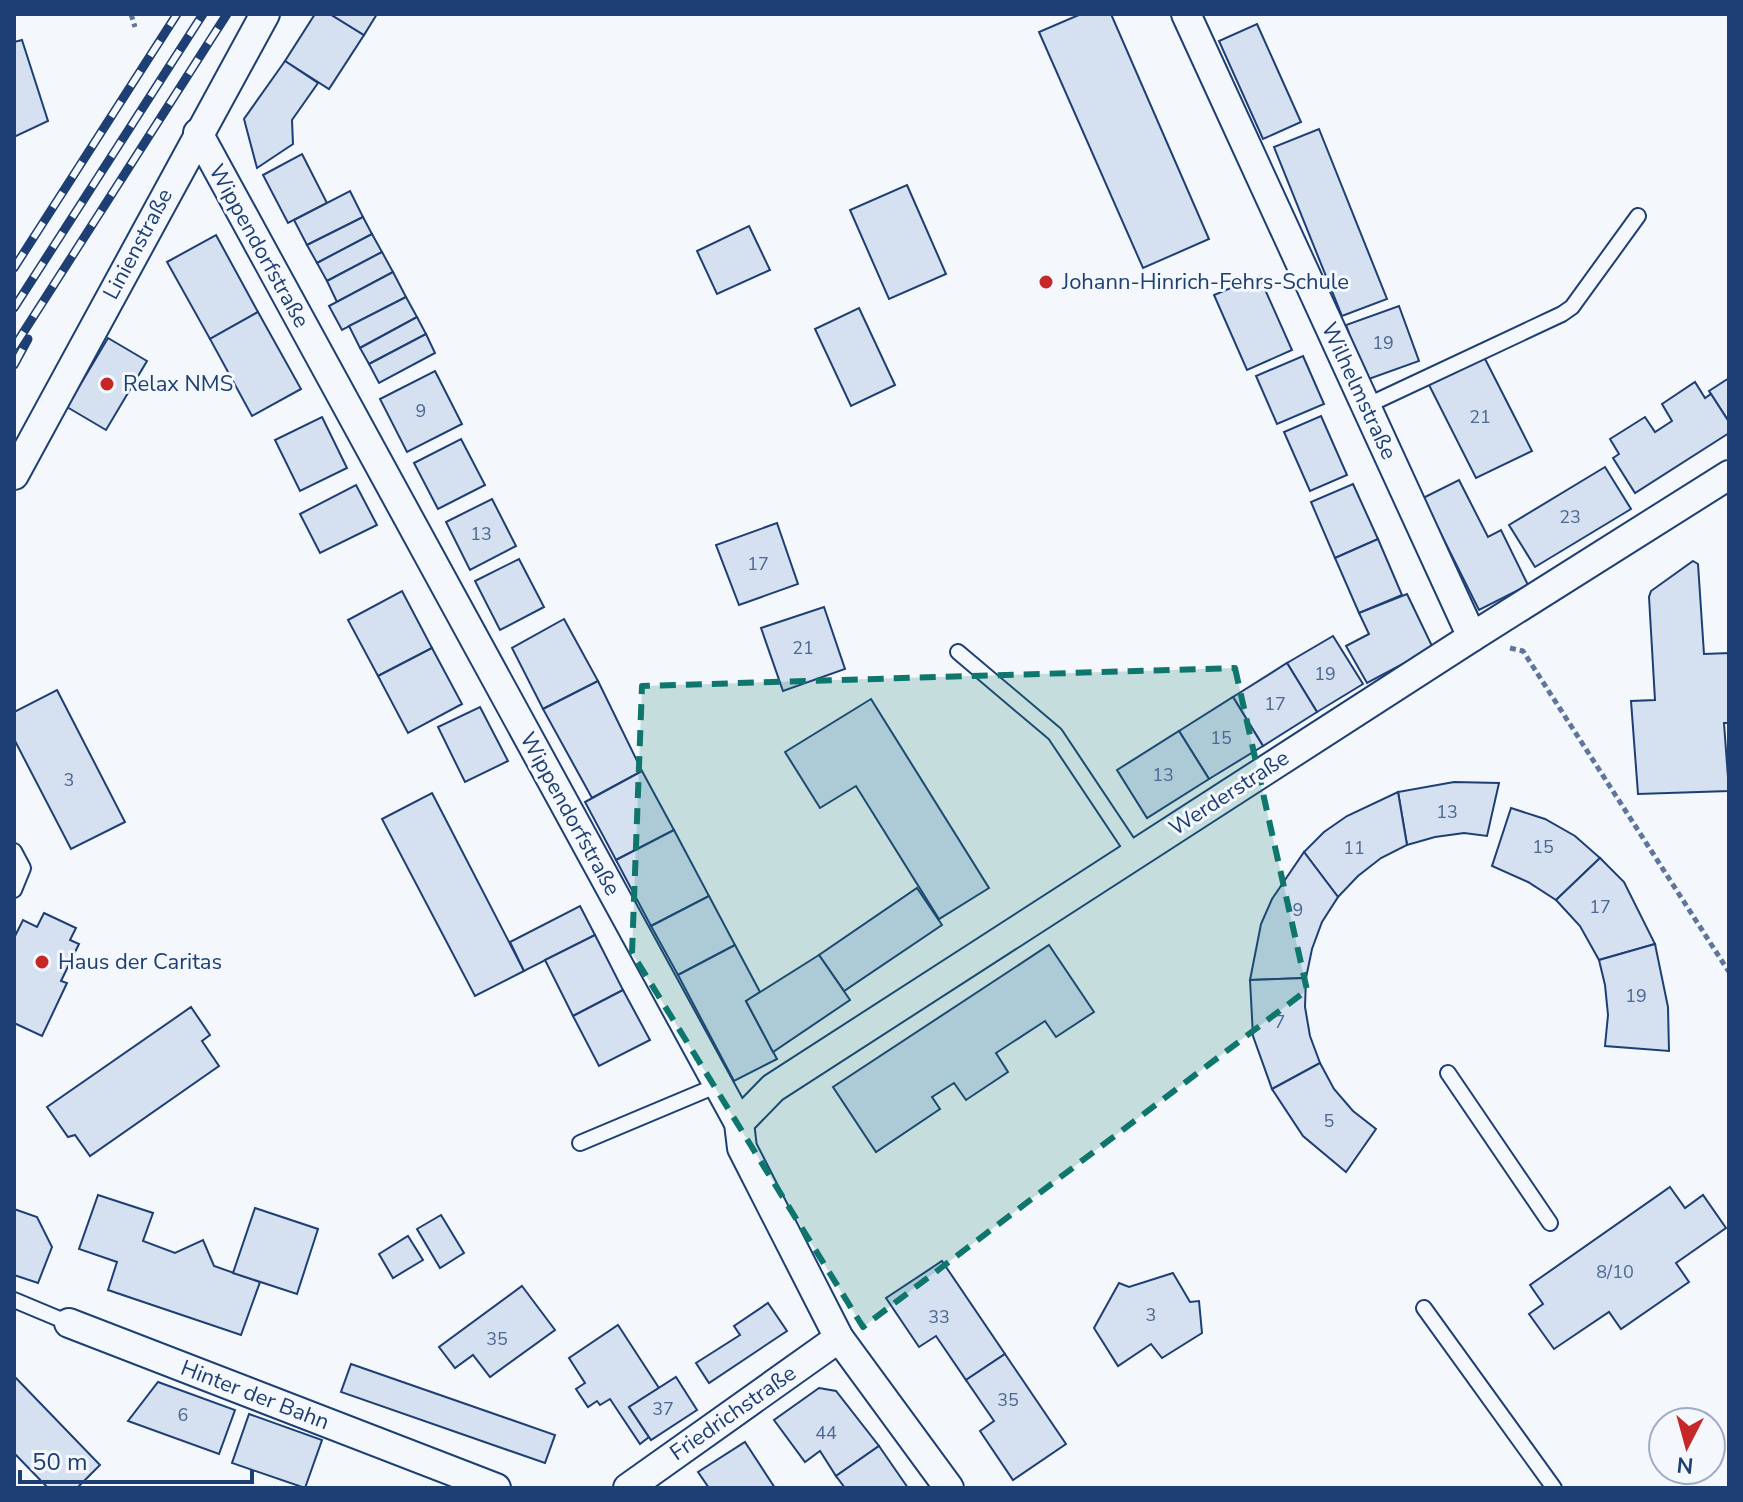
<svg xmlns="http://www.w3.org/2000/svg" width="1743" height="1502" font-family="'Nunito Sans',sans-serif">
  <rect width="100%" height="100%" fill="#f4f7fb"/>
  <g fill="#d5e0f0" stroke="#1d3f73" stroke-width="2">
    <polygon points="315,14 330,14 364,35 329,89 285,61"/>
    <polygon points="330,14 377,14 364,35"/>
    <polygon points="1081,14 1111,14 1209,239 1143,268 1039,32"/>
    <polygon points="1257,24 1301,122 1263,139 1219,41"/>
    <polygon points="22,40 48,121 14,137 14,42"/>
    <polygon points="285,61 318,83 292,120 293,144 257,168 244,119"/>
    <polygon points="1319,129 1387,299 1342,316 1274,147"/>
    <polygon points="302,154 327,203 288,223 263,175"/>
    <polygon points="907,185 946,274 889,299 850,210"/>
    <polygon points="350,191 363,217 307,245 294,220"/>
    <polygon points="363,217 372,234 317,263 307,245"/>
    <polygon points="749,226 770,270 717,294 697,251"/>
    <polygon points="372,234 382,252 327,281 317,263"/>
    <polygon points="216,235 258,312 210,339 167,262"/>
    <polygon points="382,252 393,272 337,302 327,281"/>
    <polygon points="393,272 406,297 342,330 329,306"/>
    <polygon points="1259,276 1292,350 1247,370 1214,295"/>
    <polygon points="406,297 417,317 360,348 349,326"/>
    <polygon points="1399,306 1419,361 1366,380 1346,325"/>
    <polygon points="859,308 895,385 851,406 815,329"/>
    <polygon points="258,312 301,389 252,416 210,339"/>
    <polygon points="417,317 426,334 369,364 360,348"/>
    <polygon points="426,334 435,353 379,383 369,364"/>
    <polygon points="108,338 147,361 106,430 67,407"/>
    <polygon points="1483,355 1532,451 1476,478 1428,383"/>
    <polygon points="1303,356 1324,404 1277,424 1256,376"/>
    <polygon points="435,371 462,424 407,452 380,399"/>
    <polygon points="1729,378 1729,422 1709,391"/>
    <polygon points="1695,382 1705,398 1711,394 1729,422 1729,433 1635,493 1613,458 1619,454 1610,439 1645,417 1655,432 1672,421 1662,404"/>
    <polygon points="1321,416 1347,475 1310,491 1284,432"/>
    <polygon points="322,417 347,468 300,491 275,440"/>
    <polygon points="461,439 485,485 438,509 414,463"/>
    <polygon points="1605,467 1631,509 1535,567 1509,525"/>
    <polygon points="1459,480 1488,537 1501,530 1528,585 1479,610 1423,498"/>
    <polygon points="1353,484 1378,539 1335,558 1311,502"/>
    <polygon points="356,485 377,525 320,553 300,514"/>
    <polygon points="492,499 516,546 470,570 446,522"/>
    <polygon points="777,523 798,584 739,605 716,545"/>
    <polygon points="1378,539 1402,595 1359,613 1335,558"/>
    <polygon points="519,559 544,607 500,630 475,581"/>
    <polygon points="1693,561 1698,564 1704,654 1729,653 1729,723 1724,723 1729,791 1638,794 1631,701 1655,700 1649,597 1651,591"/>
    <polygon points="402,591 432,648 378,676 348,620"/>
    <polygon points="1407,594 1433,648 1367,683 1346,646 1369,634 1359,613"/>
    <polygon points="824,607 845,669 783,691 761,628"/>
    <polygon points="564,619 598,681 543,709 512,648"/>
    <polygon points="1333,636 1363,684 1317,712 1287,663"/>
    <polygon points="432,648 462,704 408,733 378,676"/>
    <polygon points="1287,663 1317,712 1263,746 1233,697"/>
    <polygon points="598,681 642,771 592,798 543,709"/>
    <polygon points="57,690 125,822 71,849 14,739 14,712"/>
    <polygon points="1233,697 1263,746 1209,779 1179,731"/>
    <polygon points="871,699 989,888 939,919 856,786 820,808 785,752"/>
    <polygon points="480,707 508,761 465,782 438,727"/>
    <polygon points="1179,731 1209,779 1147,818 1117,770"/>
    <polygon points="642,771 674,830 616,860 585,802"/>
    <polygon points="1454,782 1499,783 1487,836 1464,833 1435,837 1407,845 1398,792"/>
    <polygon points="1398,792 1407,845 1381,858 1358,876 1338,897 1304,852 1324,832 1347,816"/>
    <polygon points="432,793 524,971 475,996 382,819"/>
    <polygon points="1511,808 1545,819 1575,836 1600,858 1556,900 1528,882 1492,866"/>
    <polygon points="674,830 709,896 651,926 616,860"/>
    <polygon points="1304,852 1338,897 1322,922 1312,949 1306,978 1250,980 1261,924 1272,899"/>
    <polygon points="1600,858 1624,882 1655,944 1599,960 1580,926 1556,900"/>
    <polygon points="917,888 942,925 844,991 819,955"/>
    <polygon points="709,896 735,945 678,975 651,926"/>
    <polygon points="580,906 595,935 524,971 510,942"/>
    <polygon points="44,913 76,928 70,940 79,944 61,981 67,983 42,1036 14,1023 14,938 23,920 37,927"/>
    <polygon points="595,935 623,990 573,1016 545,960"/>
    <polygon points="1655,944 1668,1007 1669,1051 1605,1046 1608,1015 1605,985 1599,960"/>
    <polygon points="735,945 760,992 746,1001 777,1059 734,1081 678,975"/>
    <polygon points="1049,945 1094,1012 1056,1037 1045,1021 996,1053 1008,1072 966,1100 954,1083 932,1097 940,1109 876,1152 833,1087"/>
    <polygon points="819,955 850,1000 773,1052 746,1001"/>
    <polygon points="1306,978 1305,1007 1310,1036 1320,1063 1272,1089 1253,1036 1250,980"/>
    <polygon points="623,990 650,1040 599,1066 573,1016"/>
    <polygon points="191,1007 210,1035 202,1041 219,1066 90,1156 75,1135 68,1137 47,1107"/>
    <polygon points="1320,1063 1334,1089 1353,1111 1376,1129 1346,1172 1303,1136 1272,1089"/>
    <polygon points="1670,1187 1685,1208 1703,1195 1726,1228 1676,1263 1689,1282 1621,1329 1609,1312 1554,1349 1529,1314 1543,1304 1530,1285"/>
    <polygon points="98,1195 153,1213 143,1241 175,1253 203,1240 214,1266 260,1282 241,1335 108,1290 117,1262 79,1249"/>
    <polygon points="255,1208 318,1229 297,1294 233,1273"/>
    <polygon points="14,1209 37,1217 52,1247 38,1283 14,1275"/>
    <polygon points="441,1215 464,1253 440,1268 417,1229"/>
    <polygon points="408,1236 423,1260 393,1278 379,1254"/>
    <polygon points="942,1261 1005,1354 966,1380 936,1336 919,1347 886,1298"/>
    <polygon points="1173,1273 1190,1302 1199,1301 1202,1333 1162,1358 1151,1344 1118,1366 1094,1328 1119,1283 1129,1287"/>
    <polygon points="522,1286 555,1330 490,1377 473,1355 455,1368 439,1347"/>
    <polygon points="768,1303 787,1331 709,1383 696,1363 740,1335 734,1326"/>
    <polygon points="618,1325 659,1388 629,1407 649,1437 640,1444 610,1399 600,1405 597,1401 588,1407 576,1389 585,1383 569,1358"/>
    <polygon points="1005,1354 1066,1444 1013,1480 980,1431 994,1421 966,1380"/>
    <polygon points="351,1364 555,1435 545,1463 341,1392"/>
    <polygon points="14,1376 100,1465 77,1488 48,1488 14,1453"/>
    <polygon points="676,1377 697,1410 651,1440 629,1407"/>
    <polygon points="158,1382 235,1410 219,1454 128,1421"/>
    <polygon points="819,1388 836,1391 879,1446 836,1476 820,1451 805,1462 774,1420"/>
    <polygon points="249,1414 322,1440 305,1488 232,1463"/>
    <polygon points="745,1442 775,1488 709,1488 698,1472"/>
    <polygon points="879,1446 908,1488 845,1488 836,1476"/>
  </g>
  <g fill="none" stroke-linecap="round" stroke-linejoin="round">
    <g stroke="#1d3f73" stroke-width="18">
      <g id="lane">
        <polyline points="1366,406 1562,314 1572,307 1638,216"/>
        <polyline points="958,652 1055,734 1135,854"/>
        <polyline points="14,851 23,868 14,890"/>
        <polyline points="1448,1073 1550,1223"/>
        <polyline points="580,1143 718,1085"/>
        <polyline points="14,1300 69,1323"/>
        <polyline points="1424,1308 1554,1488"/>
      </g>
    </g>
    <g stroke="#1d3f73" stroke-width="32">
      <g id="street">
        <polyline points="1186,14 1472,637"/>
        <polyline points="198,133 739,1123 742,1148 839,1338 949,1488"/>
        <polyline points="14,475 265,14"/>
        <polyline points="739,1123 773,1088 1472,637 1729,475"/>
        <polyline points="69,1323 496,1488"/>
        <polyline points="628,1488 839,1338"/>
      </g>
    </g>
    <g stroke="#5e769c" stroke-width="5" stroke-dasharray="6 4" stroke-linecap="butt">
      <polyline points="131,14 135,27"/>
      <polyline points="1510,648 1523,651 1729,972"/>
    </g>
    <use href="#lane" stroke="#f4f7fb" stroke-width="14"/>
    <use href="#street" stroke="#f4f7fb" stroke-width="28"/>
    <g stroke="#1d3f73" stroke-width="9">
      <g id="rail">
        <polyline points="14,268 177,14"/>
        <polyline points="14,308 203,14"/>
        <polyline points="14,347 227,14"/>
        <polyline points="14,365 28,339"/>
      </g>
    </g>
    <use href="#rail" stroke="#f4f7fb" stroke-width="6" stroke-dasharray="18" stroke-linecap="butt"/>
  </g>
  <path fill="#0f766e" fill-opacity="0.2" stroke="#0f766e" stroke-width="6" stroke-dasharray="16 10" stroke-linejoin="round" d="M1235 668 1307 990 863 1327 632 953 642 686Z"/>
  <g fill="#c62828" stroke="#f4f7fb" stroke-width="3">
    <circle cx="1046" cy="282" r="8"/>
    <circle cx="107" cy="384" r="8"/>
    <circle cx="42" cy="962" r="8"/>
  </g>
  <g text-anchor="middle" dominant-baseline="central" stroke-width="6" stroke-linejoin="round" paint-order="stroke">
    <g font-size="18" fill="#4b6792">
      <text x="1383" y="343">19</text>
      <text x="421" y="411">9</text>
      <text x="1480" y="417">21</text>
      <text x="1570" y="517">23</text>
      <text x="481" y="534">13</text>
      <text x="758" y="564">17</text>
      <text x="803" y="648">21</text>
      <text x="1325" y="674">19</text>
      <text x="1275" y="704">17</text>
      <text x="1221" y="738">15</text>
      <text x="1163" y="775">13</text>
      <text x="69" y="780">3</text>
      <text x="1447" y="812">13</text>
      <text x="1543" y="847">15</text>
      <text x="1354" y="848">11</text>
      <text x="1600" y="907">17</text>
      <text x="1298" y="910">9</text>
      <text x="1636" y="996">19</text>
      <text x="1280" y="1022">7</text>
      <text x="1329" y="1121">5</text>
      <text x="1615" y="1272">8/10</text>
      <text x="1151" y="1315">3</text>
      <text x="939" y="1317">33</text>
      <text x="497" y="1339">35</text>
      <text x="1008" y="1400">35</text>
      <text x="663" y="1409">37</text>
      <text x="183" y="1415">6</text>
      <text x="826" y="1433">44</text>
    </g>
    <g font-size="22" fill="#1d3f73" stroke="#f4f7fb">
      <text transform="translate(138 244) rotate(-62)">Linienstraße</text>
      <text transform="translate(259 246) rotate(61)">Wippendorfstraße</text>
      <text transform="translate(1359 391) rotate(65)">Wilhelmstraße</text>
      <text transform="translate(1229 793) rotate(-33)">Werderstraße</text>
      <text transform="translate(570 814) rotate(61)">Wippendorfstraße</text>
      <text transform="translate(255 1395) rotate(21)">Hinter der Bahn</text>
      <text transform="translate(733 1413) rotate(-35)">Friedrichstraße</text>
    </g>
    <g font-size="22" fill="#1d3f73" stroke="#f4f7fb" text-anchor="start">
      <text x="1062" y="282">Johann-Hinrich-Fehrs-Schule</text>
      <text x="123" y="384">Relax NMS</text>
      <text x="58" y="962">Haus der Caritas</text>
    </g>
  </g>
  <rect width="1743" height="1502" fill="none" stroke="#1d3f73" stroke-width="32"/>
  <g transform="translate(1687 1446) rotate(186)"><circle r="38" fill="#f4f7fb" stroke="#9eadc5" stroke-width="2"/>
  <path d="M0-6L14 30L0 20L-14 30Z" fill="#c62828"/>
  <text y="-12" font-size="22" font-weight="bold" text-anchor="middle" fill="#1d3f73">N</text>
  </g>
  <path d="M20 1470v12h232v-12" fill="none" stroke="#1d3f73" stroke-width="4"/>
  <text x="32" y="1470" font-size="24" fill="#1d3f73" stroke="#f4f7fb" stroke-width="6" paint-order="stroke">50 m</text>
</svg>
